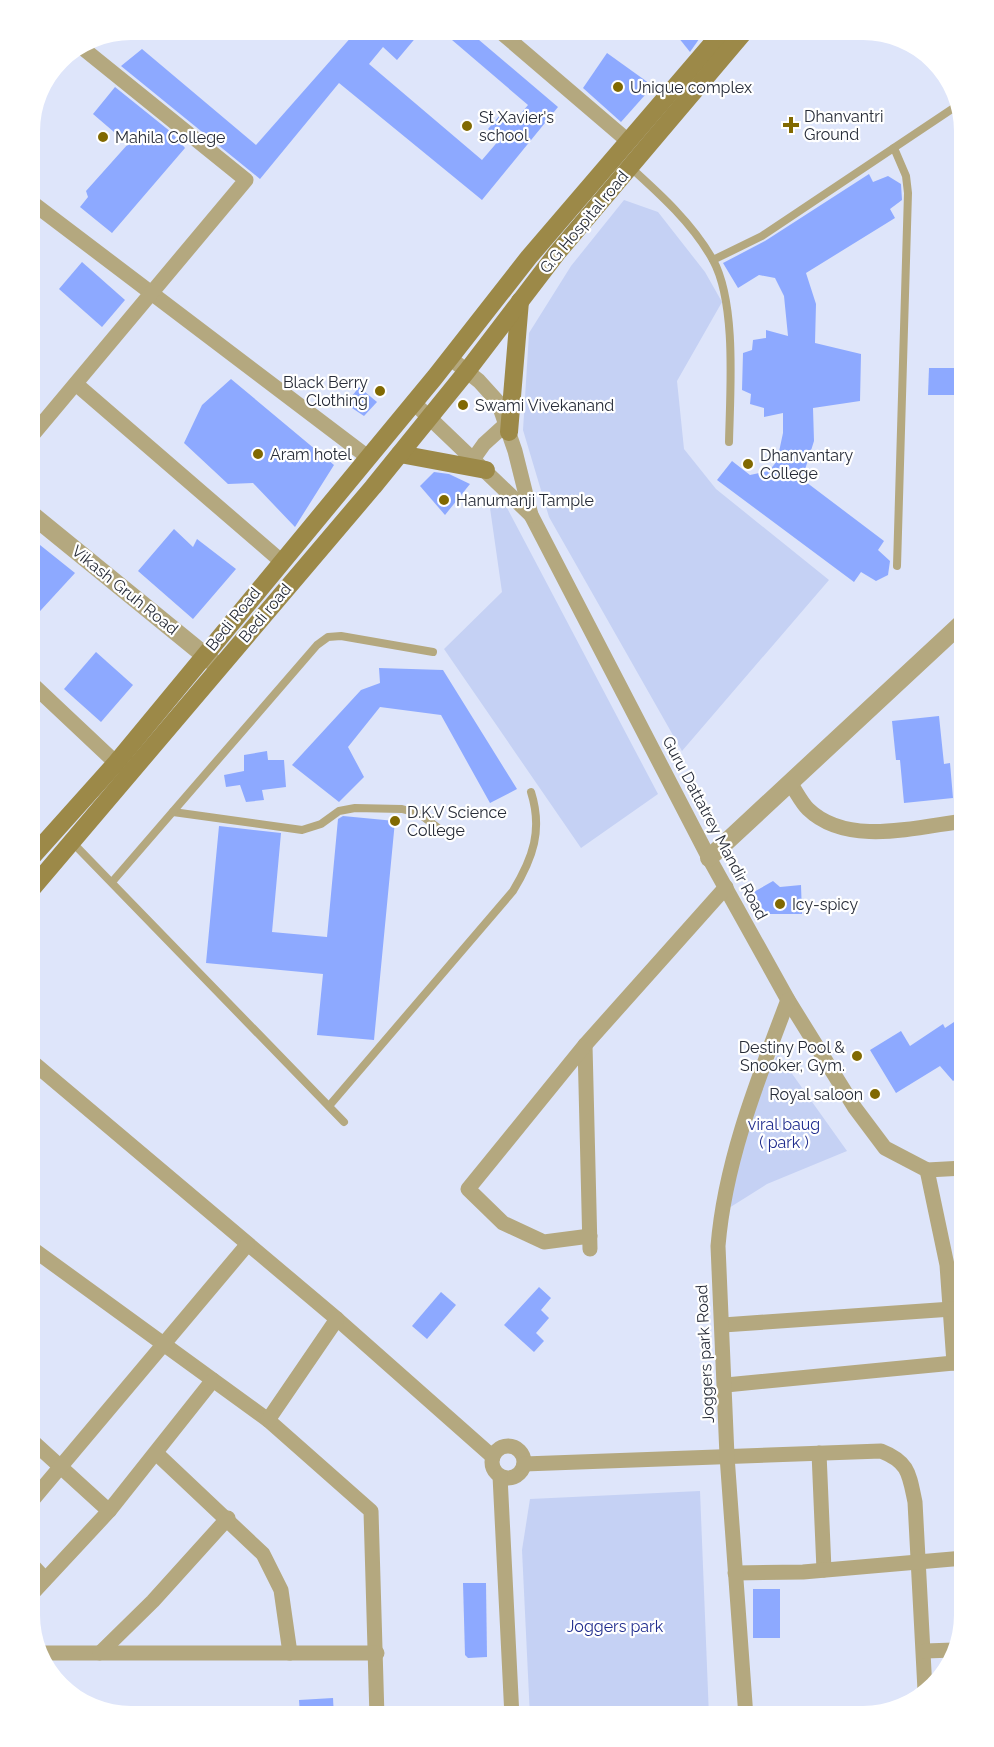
<svg xmlns="http://www.w3.org/2000/svg" width="994" height="1747" font-family="Raleway,sans-serif">
  <rect width="100%" height="100%" fill="#dee5fa"/>
  <g fill="#c5d1f4">
    <polygon points="624,200 658,212 705,272 722,302 677,381 684,449 716,489 829,580 682,751 549,517 523,430 529,333 571,266"/>
    <polygon points="506,506 658,794 581,848 444,649 502,592 490,508"/>
    <polygon points="778,1054 847,1151 767,1184 721,1213 751,1103"/>
    <polygon points="700,1491 709,1717 530,1717 522,1550 530,1499"/>
  </g>
  <g fill="#8da9ff">
    <polygon points="674,32 704,32 690,52"/>
    <polygon points="445,34 472,34 558,107 482,200 339,83 260,179 121,66 142,49 256,145 353,35 418,35 397,60 383,47 369,64 482,160 500,139 488,129 500,115 511,125 528,105"/>
    <polygon points="607,53 653,86 621,122 583,88"/>
    <polygon points="115,87 171,132 185,148 112,233 80,207 88,197 86,191 128,144 93,114"/>
    <polygon points="869,174 873,182 888,176 901,184 902,200 890,209 895,218 806,273 816,304 815,343 861,354 860,401 813,408 814,441 802,479 884,541 878,550 890,561 888,575 876,581 861,572 854,582 717,480 732,461 750,475 769,471 777,461 783,433 783,413 764,417 764,408 750,404 751,394 742,390 743,353 752,350 753,340 766,338 766,330 788,336 784,296 775,278 759,275 738,288 723,263 765,241"/>
    <polygon points="82,262 125,300 102,327 59,289"/>
    <polygon points="929,368 964,368 964,395 928,395"/>
    <polygon points="231,379 334,465 295,527 253,483 228,484 184,443 202,405"/>
    <polygon points="359,387 377,402 364,416 346,404"/>
    <polygon points="434,472 449,474 470,484 445,515 420,486"/>
    <polygon points="174,529 193,547 197,539 236,569 193,619 138,571"/>
    <polygon points="30,537 75,573 30,622"/>
    <polygon points="96,652 133,685 101,722 64,689"/>
    <polygon points="379,668 443,670 517,789 490,803 441,715 380,707 348,747 364,777 339,802 292,765 361,690 380,683"/>
    <polygon points="939,716 944,764 950,763 953,798 904,803 900,760 896,760 892,721"/>
    <polygon points="267,751 268,760 284,760 286,787 262,790 264,800 246,802 240,785 226,787 224,775 244,771 244,755"/>
    <polygon points="343,816 395,821 374,1040 317,1035 323,974 206,963 219,826 281,833 272,932 327,937 338,819"/>
    <polygon points="773,881 780,887 801,885 802,914 766,914 752,893"/>
    <polygon points="954,1022 964,1037 964,1073 953,1081 940,1066 896,1093 870,1050 901,1031 910,1046 943,1024 945,1028"/>
    <polygon points="539,1287 551,1298 541,1310 549,1318 536,1333 544,1341 534,1352 504,1325"/>
    <polygon points="441,1292 456,1305 427,1339 412,1326"/>
    <polygon points="463,1583 486,1583 487,1657 468,1658 465,1655"/>
    <rect x="753" y="1589" width="27" height="49"/>
    <polygon points="333,1698 334,1717 300,1717 299,1700"/>
  </g>
  <g fill="none" stroke-linecap="round" stroke-linejoin="round">
    <g stroke="#b4a87f" stroke-width="8">
      <polyline points="894,148 906,176 908,193 897,566"/>
      <path d="M630 167C660 194 693 224 713 260 737 304 730 393 729 442"/>
      <polyline points="713,260 762,236 958,105"/>
      <polyline points="173,812 302,830 321,824 339,811 355,808 402,809 420,814 438,828"/>
      <polyline points="71,841 344,1122"/>
      <polyline points="112,882 317,645 328,637 341,636 433,652"/>
      <path d="M329 1106 513 891C533 858 543 830 531 792"/>
    </g>
    <g stroke="#b4a87f" stroke-width="15">
      <polyline points="503,34 628,141"/>
      <polyline points="30,201 369,458"/>
      <polyline points="450,358 479,381 498,402 515,451 531,515 709,858 788,1000 855,1108 885,1148 927,1170 964,1168"/>
      <polyline points="76,384 281,561"/>
      <polyline points="413,402 531,515"/>
      <polyline points="30,438 246,180 80,46"/>
      <polyline points="474,458 484,444 506,424"/>
      <polyline points="30,682 116,763"/>
      <path d="M790 783C796 791 801 802 808 809 847 847 917 827 964 821"/>
      <polyline points="585,1045 590,1249"/>
      <polyline points="30,1060 337,1319 493,1457"/>
      <polyline points="927,1170 947,1265 954,1363"/>
      <polyline points="590,1236 544,1242 503,1223 468,1189 585,1045 726,887"/>
      <polyline points="30,1247 268,1420 371,1511 377,1717"/>
      <polyline points="723,1325 952,1309"/>
      <polyline points="726,1385 964,1362"/>
      <polyline points="268,1420 337,1319"/>
      <polyline points="30,1439 109,1511"/>
      <circle cx="508" cy="1462" r="16"/>
      <polyline points="156,1453 263,1554 281,1590 290,1653"/>
      <polyline points="819,1453 824,1570"/>
      <path d="M524 1464 881 1451C909 1462 909 1474 915 1502L925 1690"/>
      <polyline points="500,1476 512,1717"/>
      <polyline points="30,1503 247,1245"/>
      <polyline points="30,1563 45,1579"/>
      <polyline points="735,1573 803,1572 964,1558"/>
      <polyline points="30,1596 109,1511 213,1380"/>
      <polyline points="925,1651 954,1650"/>
      <polyline points="39,1653 377,1653"/>
      <polyline points="100,1653 153,1601 228,1518"/>
      <path d="M746 1717 727 1456 718 1246C725 1161 758 1079 788 1000"/>
    </g>
    <g stroke="#b4a87f" stroke-width="18">
      <polyline points="30,513 219,667"/>
      <polyline points="709,858 964,621"/>
    </g>
    <g stroke="#9c8948" stroke-width="18">
      <polyline points="509,432 520,301"/>
      <polyline points="400,454 486,470"/>
      <polyline points="30,859 116,763 435,377 529,257 722,32"/>
      <polyline points="30,891 373,487 467,371 557,253 745,31"/>
    </g>
  </g>
  <g fill="#816901" stroke="#fff" stroke-width="2">
    <circle cx="618" cy="87" r="6"/>
    <path d="M788 116h6v6h6v6h-6v6h-6v-6h-6v-6h6z"/>
    <circle cx="467" cy="126" r="6"/>
    <circle cx="103" cy="137" r="6"/>
    <circle cx="380" cy="391" r="6"/>
    <circle cx="463" cy="405" r="6"/>
    <circle cx="258" cy="454" r="6"/>
    <circle cx="748" cy="464" r="6"/>
    <circle cx="444" cy="500" r="6"/>
    <circle cx="395" cy="821" r="6"/>
    <circle cx="780" cy="904" r="6"/>
    <circle cx="857" cy="1056" r="6"/>
    <circle cx="875" cy="1094" r="6"/>
  </g>
  <g text-anchor="middle" dominant-baseline="central" stroke-width="4.5" stroke-linejoin="round" paint-order="stroke">
    <g font-size="16" fill="#272c38" stroke="#fff" text-anchor="start">
      <text x="630" y="87">Unique complex</text>
      <text x="804" y="116">Dhanvantri<tspan x="804" dy="18">Ground</tspan></text>
      <text x="479" y="117">St Xavier's<tspan x="479" dy="18">school</tspan></text>
      <text x="115" y="137">Mahila College</text>
      <text x="368" y="382" text-anchor="end">Black Berry<tspan x="368" dy="18">Clothing</tspan></text>
      <text x="475" y="405">Swami Vivekanand</text>
      <text x="270" y="454">Aram hotel</text>
      <text x="760" y="455">Dhanvantary<tspan x="760" dy="18">College</tspan></text>
      <text x="456" y="500">Hanumanji Tample</text>
      <text x="407" y="812">D.K.V Science<tspan x="407" dy="18">College</tspan></text>
      <text x="792" y="904">Icy-spicy</text>
      <text x="845" y="1047" text-anchor="end">Destiny Pool &amp;<tspan x="845" dy="18">Snooker, Gym.</tspan></text>
      <text x="863" y="1094" text-anchor="end">Royal saloon</text>
    </g>
    <g font-size="16" fill="#272c38" stroke="#fff">
      <text transform="translate(584 222) rotate(-50)">G.G Hospital road</text>
      <text transform="translate(125 590) rotate(39)">Vikash Gruh Road</text>
      <text transform="translate(265 613) rotate(-50)">Bedi road</text>
      <text transform="translate(233 619) rotate(-51)">Bedi Road</text>
      <text transform="translate(715 828) rotate(62)">Guru Dattatrey Mandir Road</text>
      <text transform="translate(705 1354) rotate(-93)">Joggers park Road</text>
    </g>
    <g font-size="16" fill="#1f2c8d" stroke="#fff">
      <text x="784" y="1124">viral baug<tspan x="784" dy="18">( park )</tspan></text>
      <text x="615" y="1626">Joggers park</text>
    </g>
  </g>
  <path d="M0 0H994V1747H0ZM131 40H863A91 91 0 0 1 954 131V1615A91 91 0 0 1 863 1706H131A91 91 0 0 1 40 1615V131A91 91 0 0 1 131 40Z" fill="#fff" fill-rule="evenodd"/>
</svg>
